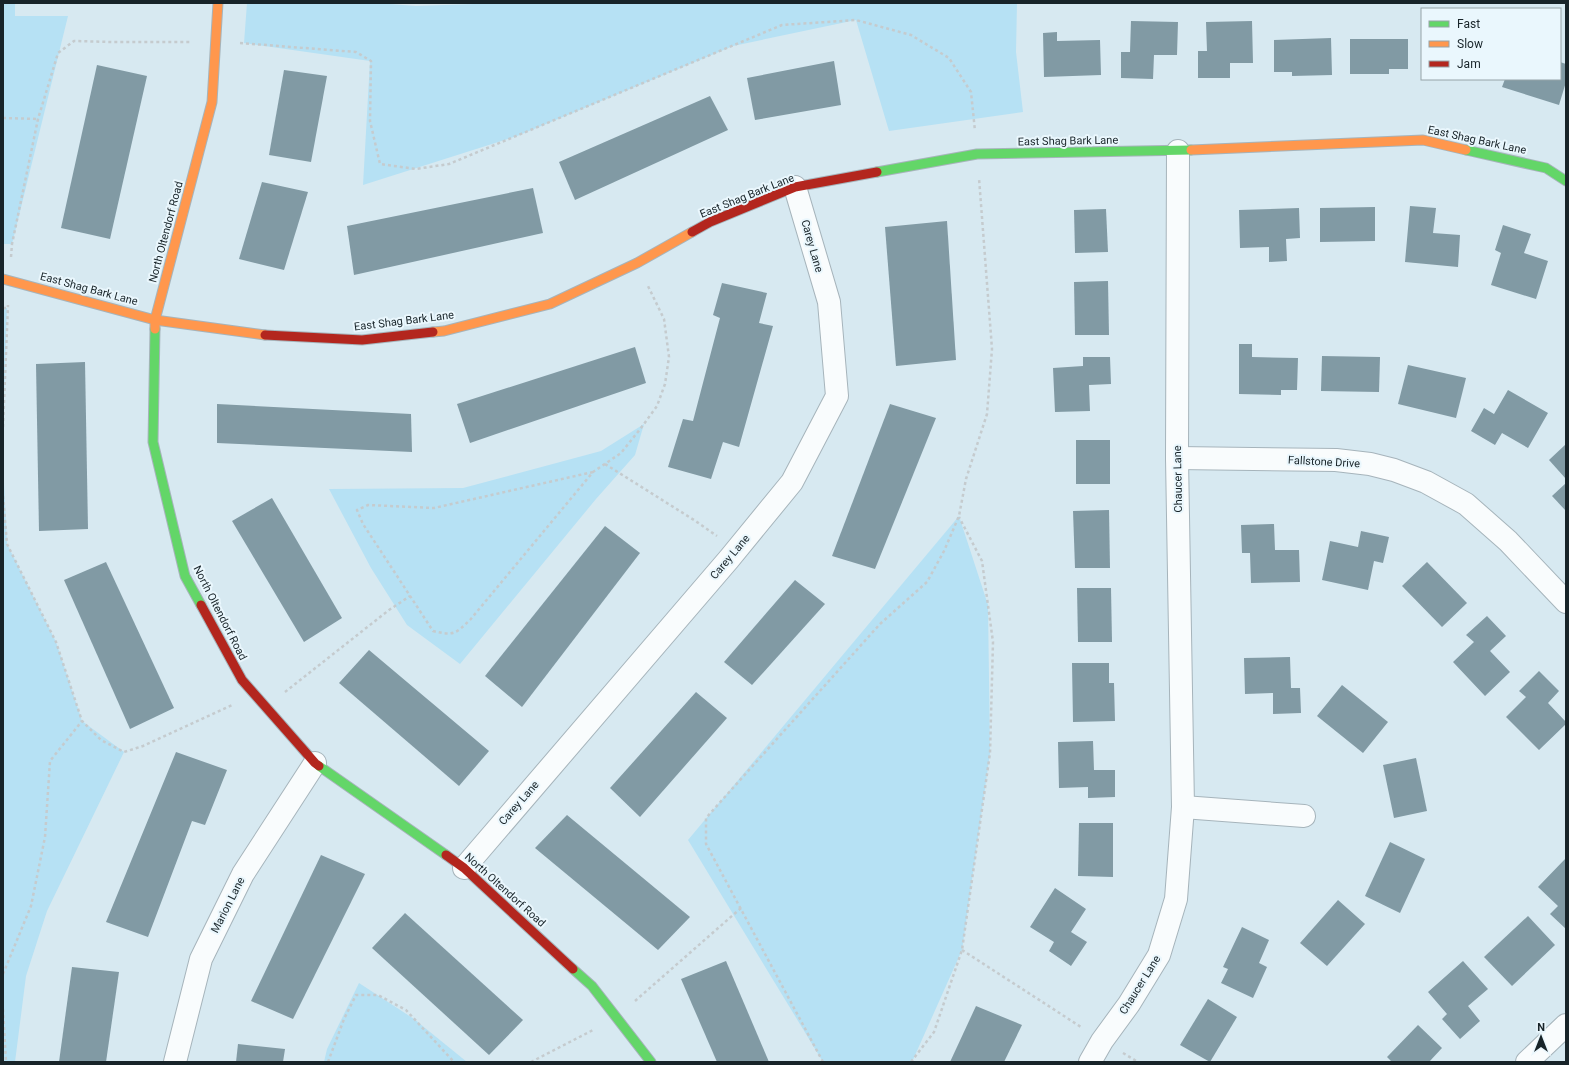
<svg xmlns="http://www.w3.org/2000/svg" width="1569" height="1065" font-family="Roboto,sans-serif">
  <rect width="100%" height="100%" fill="#d7e9f1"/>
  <g fill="#b6e1f4">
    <polygon points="3,3 15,3 15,16 68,16 12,244 3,244"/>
    <polygon points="247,3 377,3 416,6 503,3 1017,3 1016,52 1023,112 889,131 856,20 733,46 517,136 363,185 370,61 244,43"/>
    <polygon points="3,308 7,308 3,429"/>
    <polygon points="644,424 635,455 596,499 460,664 407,625 371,568 329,489 463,488 601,451"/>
    <polygon points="3,462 7,544 56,642 82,721 124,752 47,911 26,976 15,1062 3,1062"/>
    <polygon points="959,516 988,605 990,753 962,950 912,1062 823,1062 688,840"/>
    <polygon points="359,983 414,1019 467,1062 324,1062 327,1049"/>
  </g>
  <g fill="#819aa4">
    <polygon points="1131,21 1178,22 1177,55 1154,55 1153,79 1121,78 1121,52 1130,52"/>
    <polygon points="1252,21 1253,63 1230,63 1230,78 1198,78 1198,51 1207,51 1206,22"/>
    <polygon points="1057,32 1057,41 1100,40 1101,75 1044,77 1043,33"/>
    <polygon points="1331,38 1332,75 1292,76 1292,72 1274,72 1274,40"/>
    <polygon points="1350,39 1408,39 1408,69 1389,69 1389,74 1350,74"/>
    <polygon points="834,61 841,105 755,120 747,78"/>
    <polygon points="1560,62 1566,64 1566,82 1559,105 1502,87 1505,79 1560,79"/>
    <polygon points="97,65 147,76 110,239 61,228"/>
    <polygon points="284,70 327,76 311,162 269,155"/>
    <polygon points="710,96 728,130 575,200 559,162"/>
    <polygon points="262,182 308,192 284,270 239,259"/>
    <polygon points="533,188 543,233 354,275 347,226"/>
    <polygon points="1410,206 1436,208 1433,233 1460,235 1458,267 1405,262"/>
    <polygon points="1375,207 1375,241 1320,242 1320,208"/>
    <polygon points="1299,208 1300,238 1286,239 1287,261 1269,262 1269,247 1240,248 1239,210"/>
    <polygon points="1106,209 1108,252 1075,253 1074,210"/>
    <polygon points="947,221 956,360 896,366 885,227"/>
    <polygon points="1503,225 1531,234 1524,253 1548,261 1536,299 1491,285 1501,253 1495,250"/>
    <polygon points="1108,281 1109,335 1075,335 1074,282"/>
    <polygon points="722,283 767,293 759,323 773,326 739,447 723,442 711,479 668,467 683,419 693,421 720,318 713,315"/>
    <polygon points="1239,344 1252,344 1252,357 1298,358 1297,390 1281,390 1281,395 1239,394"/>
    <polygon points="635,347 646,383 470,443 457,404"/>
    <polygon points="1322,356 1380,357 1379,392 1321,391"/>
    <polygon points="1083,357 1110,357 1111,384 1089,385 1090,411 1055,412 1053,368 1083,366"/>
    <polygon points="85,362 88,529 39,531 36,364"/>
    <polygon points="1408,365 1466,378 1456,418 1398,404"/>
    <polygon points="1508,390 1548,413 1528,448 1502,433 1495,445 1471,431 1484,408 1494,414"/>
    <polygon points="217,404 411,414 412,452 217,443"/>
    <polygon points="890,404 936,418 875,569 832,556"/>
    <rect x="1076" y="440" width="34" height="44"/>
    <polygon points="1566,444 1566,479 1549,460"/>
    <polygon points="1566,483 1566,511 1552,496"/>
    <polygon points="272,498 342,618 304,642 232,521"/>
    <polygon points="1109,510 1110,568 1075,568 1073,511"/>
    <polygon points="1274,524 1275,550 1299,550 1300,582 1251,583 1250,553 1242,553 1241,525"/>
    <polygon points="605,526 640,553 522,707 485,676"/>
    <polygon points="1361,531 1389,537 1383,563 1374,561 1368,590 1322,580 1330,541 1358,547"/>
    <polygon points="106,562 174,708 130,729 64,580"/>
    <polygon points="1427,562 1467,603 1442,627 1402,586"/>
    <polygon points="795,580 825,604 752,685 724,662"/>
    <polygon points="1077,588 1111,588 1112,642 1078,642"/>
    <polygon points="1487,616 1506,636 1490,651 1510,672 1485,696 1453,662 1474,642 1466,635"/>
    <polygon points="369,650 489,751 459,786 339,683"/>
    <polygon points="1290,657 1291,688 1300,688 1301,713 1273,714 1273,693 1245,694 1244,658"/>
    <polygon points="1072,663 1109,663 1109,683 1114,683 1115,721 1073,722"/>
    <polygon points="1539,671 1559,691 1548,703 1566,722 1566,724 1539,750 1506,717 1526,697 1519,691"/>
    <polygon points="1342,685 1388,722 1363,753 1317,716"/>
    <polygon points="696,692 727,718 640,817 610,788"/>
    <polygon points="1093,741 1094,770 1115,770 1115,797 1088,798 1088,787 1059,788 1058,742"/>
    <polygon points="176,752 227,770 205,825 192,821 148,937 106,922"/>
    <polygon points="1416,758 1427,811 1394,818 1383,765"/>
    <polygon points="567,815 690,917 658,950 535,848"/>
    <polygon points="1079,823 1113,823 1113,877 1078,876"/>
    <polygon points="1390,842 1425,859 1400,913 1365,896"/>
    <polygon points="321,855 365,874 293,1019 251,1001"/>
    <polygon points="1566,858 1566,929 1550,914 1558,906 1538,887"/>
    <polygon points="1055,888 1086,909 1071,932 1087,942 1071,966 1049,951 1054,942 1030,927"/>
    <polygon points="1338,900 1365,924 1327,966 1300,943"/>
    <polygon points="405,913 523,1020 489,1055 372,948"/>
    <polygon points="1528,916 1555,945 1512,986 1484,957"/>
    <polygon points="1242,927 1269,940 1259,963 1267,967 1253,998 1221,983 1228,969 1223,967"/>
    <polygon points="726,961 769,1062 717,1062 681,979"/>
    <polygon points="1463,961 1488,989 1468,1006 1480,1021 1460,1039 1442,1019 1447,1014 1428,992"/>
    <polygon points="72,967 119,972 106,1062 59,1062"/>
    <polygon points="1208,999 1237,1017 1210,1062 1180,1045"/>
    <polygon points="976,1006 1022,1025 1004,1062 950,1062"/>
    <polygon points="1418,1025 1442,1048 1429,1062 1392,1062 1387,1057"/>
    <polygon points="238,1044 285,1049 283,1062 236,1062"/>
  </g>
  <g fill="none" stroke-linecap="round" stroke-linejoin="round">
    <g stroke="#a6b4bb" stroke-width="24">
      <g id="street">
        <polyline points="1177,458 1336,460 1370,464 1394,470 1426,482 1466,504 1508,541 1566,602"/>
        <polyline points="1183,807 1304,816"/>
        <polyline points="464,868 729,559 792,482 837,396 829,302 795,187"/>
        <polyline points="175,1062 201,959 243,874 315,763"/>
        <polyline points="1090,1062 1102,1041 1129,1004 1159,955 1176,899 1183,807 1177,458 1178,151"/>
        <polyline points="1527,1062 1566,1025"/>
      </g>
    </g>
    <g stroke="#a6b4bb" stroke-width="11">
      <g id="fast">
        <polyline points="1466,150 1546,168 1566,181"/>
        <polyline points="877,172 977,154 1191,150"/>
        <polyline points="155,329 153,442 185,576 201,605"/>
        <polyline points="319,766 446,855"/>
        <polyline points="573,969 592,986 651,1062"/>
      </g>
    </g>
    <g stroke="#a6b4bb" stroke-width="11">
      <g id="slow">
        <polyline points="1191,150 1423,140 1466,150"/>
        <polyline points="3,279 155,320 265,335"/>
        <polyline points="155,329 155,320 212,102 218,3"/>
        <polyline points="433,332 444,331 550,304 637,263 692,232"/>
      </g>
    </g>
    <g stroke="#a6b4bb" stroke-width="11">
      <g id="jam">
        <polyline points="692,232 710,222 795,187 877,172"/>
        <polyline points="265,335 362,340 433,332"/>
        <polyline points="201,605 242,680 315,763 319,766"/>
        <polyline points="446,855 464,868 573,969"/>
      </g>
    </g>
    <g stroke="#c5cbce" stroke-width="2.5" stroke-dasharray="3 3" stroke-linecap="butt">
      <polyline points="240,43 356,52 371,61 370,121 380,164 416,169 449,164 782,25 856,20 911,35 949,58 971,92 975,131"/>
      <polyline points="3,118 38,119"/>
      <polyline points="11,257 12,244 38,119 58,53 74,41 112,42 191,42"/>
      <polyline points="3,308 7,308"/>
      <polyline points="3,427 8,305"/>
      <polyline points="605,464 694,520 717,536"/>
      <path d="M593 472 434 508 368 505 357 510 363 524 433 631C454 636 455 634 470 620L593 472 621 453 641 428 657 406 665 384 669 357 664 319 647 284"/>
      <polyline points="3,496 7,544 56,642 82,721 101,740 124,752 143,746 232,705"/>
      <polyline points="285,692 389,610 410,596"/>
      <polyline points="962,950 1081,1027"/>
      <polyline points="3,974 31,906 45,837 50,761 82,721"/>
      <polyline points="635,1001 741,908"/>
      <polyline points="3,1009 6,1062"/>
      <polyline points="1123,1053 1138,1062"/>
      <polyline points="328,1062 344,1019 356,995 378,995 406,1010 454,1062"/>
      <polyline points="531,1062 595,1029"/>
      <polyline points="823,1062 706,844 706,818 880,624 927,582 944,551 959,516 966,479 987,414 992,349 979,178"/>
      <polyline points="911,1062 934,1032 962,950 990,753 993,642 982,561 959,517"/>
    </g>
    <use href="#street" stroke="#f9fcfd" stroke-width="22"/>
    <use href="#fast" stroke="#63d668" stroke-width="9"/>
    <use href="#slow" stroke="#ff974d" stroke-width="9"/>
    <use href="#jam" stroke="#b3261e" stroke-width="9"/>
  </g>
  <g text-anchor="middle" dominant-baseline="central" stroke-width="4" stroke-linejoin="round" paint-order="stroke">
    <g font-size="11" fill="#182429" stroke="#eaf7fd">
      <text transform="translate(1477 140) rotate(12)">East Shag Bark Lane</text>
      <text transform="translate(1068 141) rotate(-1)">East Shag Bark Lane</text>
      <text transform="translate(747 196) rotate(-22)">East Shag Bark Lane</text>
      <text transform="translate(166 232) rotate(-75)">North Oltendorf Road</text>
      <text transform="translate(812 246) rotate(74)">Carey Lane</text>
      <text transform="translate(89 289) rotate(15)">East Shag Bark Lane</text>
      <text transform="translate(404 321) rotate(-7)">East Shag Bark Lane</text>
      <text transform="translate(1324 462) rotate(3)">Fallstone Drive</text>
      <text transform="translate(1178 479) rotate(-91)">Chaucer Lane</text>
      <text transform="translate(730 557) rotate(-50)">Carey Lane</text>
      <text transform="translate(220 613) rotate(63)">North Oltendorf Road</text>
      <text transform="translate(519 803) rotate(-49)">Carey Lane</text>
      <text transform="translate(505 890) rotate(42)">North Oltendorf Road</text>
      <text transform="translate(228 905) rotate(-63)">Marion Lane</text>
      <text transform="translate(1140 985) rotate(-58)">Chaucer Lane</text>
    </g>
  </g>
  <rect width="1569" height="1065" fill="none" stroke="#182429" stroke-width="8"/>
  <rect x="1421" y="8" width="140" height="72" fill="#eaf7fd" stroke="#96a3a8"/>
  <rect x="1429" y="21" width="20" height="6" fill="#63d668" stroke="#96a3a8"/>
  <text x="1457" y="28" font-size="12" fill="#182429">Fast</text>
  <rect x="1429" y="41" width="20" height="6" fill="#ff974d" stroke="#96a3a8"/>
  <text x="1457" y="48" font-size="12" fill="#182429">Slow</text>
  <rect x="1429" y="61" width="20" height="6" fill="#b3261e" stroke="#96a3a8"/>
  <text x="1457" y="68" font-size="12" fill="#182429">Jam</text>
  <g transform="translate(1541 1037)" stroke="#eaf7fd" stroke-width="3" paint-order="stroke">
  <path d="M0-3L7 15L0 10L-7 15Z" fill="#182429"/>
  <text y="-6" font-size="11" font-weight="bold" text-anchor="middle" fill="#182429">N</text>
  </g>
</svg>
